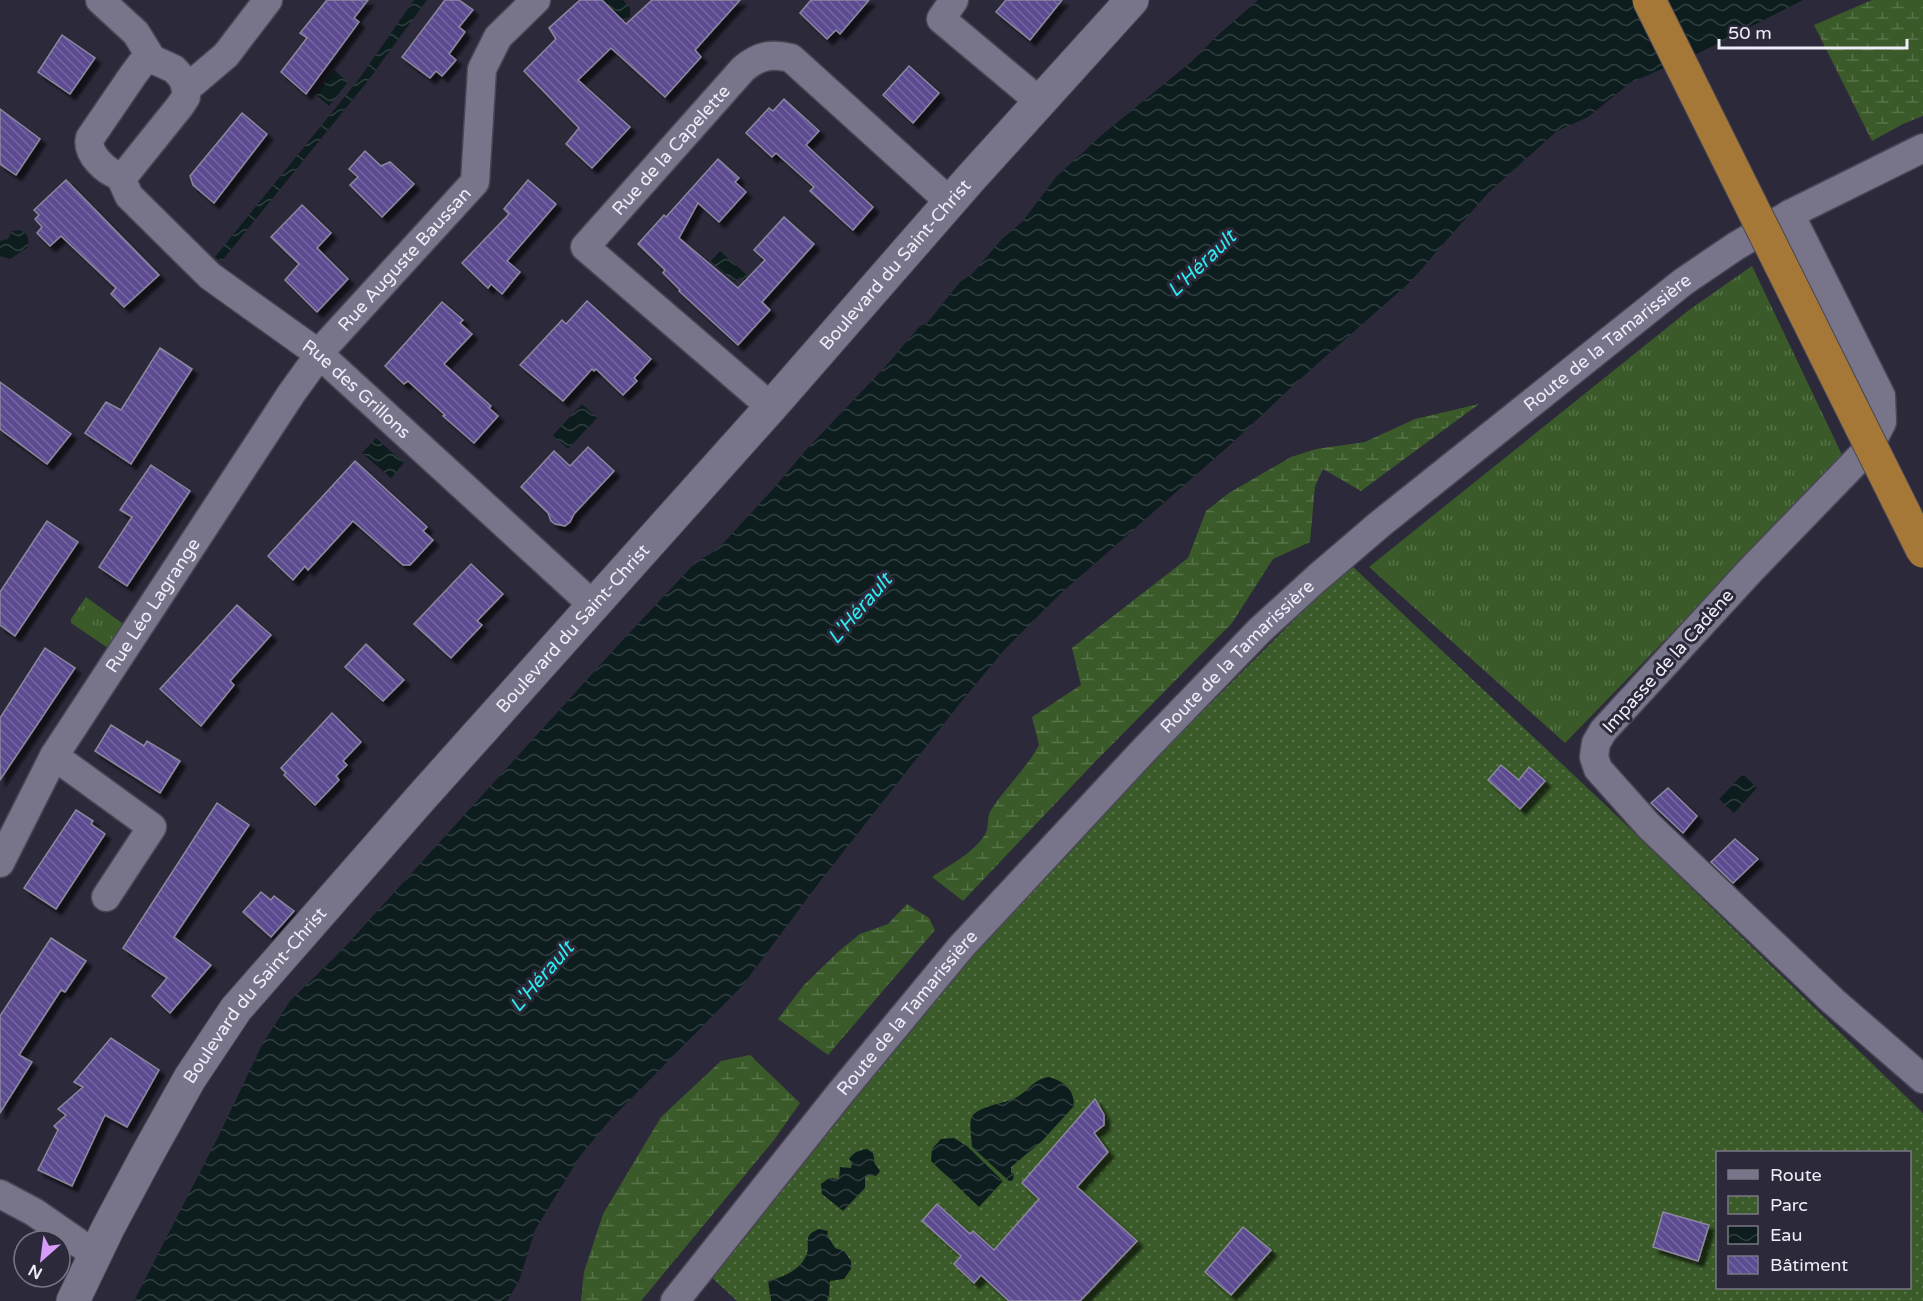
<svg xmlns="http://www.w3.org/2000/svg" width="1923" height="1301" font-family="'Varela Round',sans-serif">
  <defs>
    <pattern id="grass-tufts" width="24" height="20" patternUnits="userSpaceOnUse" patternTransform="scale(1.5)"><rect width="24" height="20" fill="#3a5b29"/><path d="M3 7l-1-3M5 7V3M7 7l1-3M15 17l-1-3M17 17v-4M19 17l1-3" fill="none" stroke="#577349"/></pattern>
    <pattern id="wetland-marsh" width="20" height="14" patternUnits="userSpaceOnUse" patternTransform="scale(1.5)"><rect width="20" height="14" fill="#3a5b29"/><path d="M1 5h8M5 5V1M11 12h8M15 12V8" fill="none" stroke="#577349"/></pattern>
    <pattern id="park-dots" width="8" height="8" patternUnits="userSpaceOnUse" patternTransform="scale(1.5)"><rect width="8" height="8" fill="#3a5b29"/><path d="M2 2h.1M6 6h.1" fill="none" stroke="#577349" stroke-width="1.8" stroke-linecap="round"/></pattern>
    <pattern id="water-waves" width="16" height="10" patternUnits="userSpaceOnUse" patternTransform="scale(1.5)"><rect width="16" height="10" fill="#0d1d1e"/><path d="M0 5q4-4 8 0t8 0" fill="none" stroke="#313e3f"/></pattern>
    <pattern id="building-back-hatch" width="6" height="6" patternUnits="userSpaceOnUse" patternTransform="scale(1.5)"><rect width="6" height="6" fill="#5c4c91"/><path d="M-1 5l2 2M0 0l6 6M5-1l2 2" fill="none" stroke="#7466a1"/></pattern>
    <filter id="shadow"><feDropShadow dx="5.5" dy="5.5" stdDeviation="1.5" flood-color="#0009"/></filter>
  </defs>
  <rect width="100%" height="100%" fill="#2c293a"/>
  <g fill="url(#grass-tufts)">
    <polygon points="1752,266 1843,457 1565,743 1369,567 1689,310"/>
    <polygon points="86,597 126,626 108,648 71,623 71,619"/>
  </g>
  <g fill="url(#wetland-marsh)">
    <polygon points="1872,0 1923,0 1923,116 1903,124 1872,141 1814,25"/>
    <path d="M1479 404 1361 491 1323 469 1315 486 1310 542 1273 559 1232 623 1091 766 963 901 932 877C949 865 972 854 984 836 990 829 986 817 991 810 1006 787 1026 769 1039 745L1032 717 1081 685 1072 648 1188 558 1206 511 1229 493 1291 457 1316 449 1365 442 1415 419Z"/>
    <polygon points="907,904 929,918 935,930 828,1055 778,1019 804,985 839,951 860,934 888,924"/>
    <polygon points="750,1055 800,1103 774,1140 641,1301 581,1301 584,1272 603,1214 661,1117 721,1061"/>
  </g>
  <path fill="url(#park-dots)" fill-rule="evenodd" d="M1350 564 1614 813 1923 1113V1301H737L706 1272 978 936ZM1718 1152H1910V1288H1718Z"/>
  <g fill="url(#water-waves)">
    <polygon points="414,0 427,0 367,82 221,262 215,257 359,79"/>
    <path d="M602 0H623L630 8V17C618 22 611 9 602 0Z"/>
    <polygon points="1258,0 1803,0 1703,51 1630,83 1588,117 1557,131 1488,193 1410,282 1299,380 1232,443 1059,595 1005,649 965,697 818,884 742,986 609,1121 580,1156 535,1230 519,1281 507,1301 134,1301 219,1135 262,1045 290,1001 343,949 621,642 696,562 717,550 774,488 805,451 885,367 919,327 928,322 960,282 973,273 1002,239 1023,221 1056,177 1103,134 1191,62 1216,37"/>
    <polygon points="334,70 348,82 329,106 315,94"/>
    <path d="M20 230C28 234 29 238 28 247L10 259 0 256V241L8 239 12 231Z"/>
    <polygon points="720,251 748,276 744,281 740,277 735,282 711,261"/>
    <polygon points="582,404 597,418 568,449 553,435"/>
    <polygon points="376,438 404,463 391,478 362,453"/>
    <polygon points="1743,774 1757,788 1734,813 1719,799"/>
    <path d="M1049 1077C1065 1082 1074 1089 1074 1106L1042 1141 1011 1167V1173L1014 1174 1013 1180 1009 1181 972 1147C972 1139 969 1127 971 1119 974 1107 1002 1104 1013 1099 1029 1092 1031 1080 1049 1077Z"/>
    <polygon points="954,1138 967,1146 1003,1181 979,1207 931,1161 932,1149 941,1139"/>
    <path d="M867 1149 873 1153 875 1164 880 1171 876 1176 869 1175 865 1177V1188L843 1211 822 1194 821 1184 829 1178 839 1179 840 1167 851 1168 852 1164 849 1159C854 1152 859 1150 867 1149Z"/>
    <path d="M819 1229 828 1231 827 1235 835 1248 844 1251 851 1261V1269L844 1279 830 1281 829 1295 827 1301H771L768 1281C782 1277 799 1271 806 1256 812 1244 800 1236 819 1229Z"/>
  </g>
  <g fill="url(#building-back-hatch)" stroke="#8c889e" stroke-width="1.5" filter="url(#shadow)">
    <polygon points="327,0 368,0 354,18 359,22 306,94 281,72 307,38 300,33"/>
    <polygon points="445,0 459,0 473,10 459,27 465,32 449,54 456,60 442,76 436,71 430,78 402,57"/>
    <polygon points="580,0 602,0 626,24 652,0 740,0 695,50 701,57 665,97 611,48 578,80 630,127 592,168 566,144 579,128 524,71 556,39 549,28"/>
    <polygon points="811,0 869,0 840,34 836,30 827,39 800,13"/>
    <polygon points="1006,0 1062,0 1030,40 996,12"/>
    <polygon points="62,35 95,58 70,94 38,72"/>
    <polygon points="909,66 939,93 913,123 883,95"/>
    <polygon points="784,99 819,131 806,145 873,207 853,230 810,191 814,187 776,153 772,157 746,133 769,108 773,111"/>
    <polygon points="0,109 40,139 16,175 0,164"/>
    <polygon points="242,113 267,134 214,203 193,185 190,176"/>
    <polygon points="365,151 381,166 390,162 414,184 382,217 350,185 358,177 349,169"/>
    <polygon points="718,159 739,178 735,182 746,192 719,222 698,203 679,238 738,288 765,260 754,250 784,217 814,244 762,302 770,310 738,345 679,291 680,290 663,273 665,270 638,244 664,215 666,217"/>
    <polygon points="66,180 159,275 124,307 111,294 116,288 61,236 50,246 37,233 42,227 35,219 39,215 34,210"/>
    <polygon points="528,180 556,204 507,261 520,272 502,294 491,284 488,288 462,263 509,214 504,209"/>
    <polygon points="302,205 331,233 317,248 348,279 317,312 285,280 299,264 271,237"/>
    <polygon points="587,301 651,359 634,378 637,381 623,395 596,369 594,371 592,369 563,401 520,365 562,320 566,324"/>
    <polygon points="442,302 463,320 460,323 472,334 444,364 491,406 489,408 498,416 474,443 443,416 445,415 408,381 404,384 385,366"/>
    <polygon points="160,348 192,369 131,464 85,433 106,402 121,410"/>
    <polygon points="0,382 71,434 47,464 0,429"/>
    <polygon points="588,447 614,471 574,514 570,522 565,526 555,524 551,521 548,513 521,487 554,451 570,466"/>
    <polygon points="355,461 427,527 423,531 433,540 410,565 403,565 353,521 308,570 305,566 293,580 268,556"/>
    <polygon points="151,465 190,491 127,586 99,567 132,517 120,510"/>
    <polygon points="47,521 78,542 15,636 0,625 0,592"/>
    <polygon points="471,564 503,594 477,621 482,625 451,658 414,624"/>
    <polygon points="237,605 271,635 230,681 234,685 201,726 160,689"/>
    <polygon points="366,644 404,680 383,701 345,667"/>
    <polygon points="45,648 75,668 0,780 0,718"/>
    <polygon points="332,713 361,742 343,761 347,765 336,776 339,780 315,805 284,775 286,773 281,768"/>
    <polygon points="111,725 144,746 147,741 180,761 160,793 95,751"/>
    <polygon points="1501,765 1519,780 1529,767 1545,781 1520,809 1488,780"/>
    <polygon points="1668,788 1697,816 1683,833 1651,803"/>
    <polygon points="217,803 249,825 174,937 211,965 170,1013 152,996 167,978 123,948"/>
    <polygon points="76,810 93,821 91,824 105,834 56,909 24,888"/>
    <polygon points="1735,839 1758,859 1733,883 1711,862"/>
    <polygon points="261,892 271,900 274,896 294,911 271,937 243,912"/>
    <polygon points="51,938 86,961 65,992 61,990 19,1055 32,1062 0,1113 0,1016"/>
    <polygon points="111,1038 159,1070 127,1127 105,1115 72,1186 38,1170 58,1130 54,1126 66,1115 58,1109 83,1087 74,1082"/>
    <polygon points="1095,1099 1104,1115 1104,1125 1094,1133 1108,1152 1077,1187 1137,1241 1080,1301 1009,1301 981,1275 974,1283 954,1264 961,1256 922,1221 937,1204 970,1234 973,1231 994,1250 1039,1199 1022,1183"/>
    <polygon points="1663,1212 1709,1225 1698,1261 1653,1247"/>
    <polygon points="1243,1227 1271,1250 1231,1295 1205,1272"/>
  </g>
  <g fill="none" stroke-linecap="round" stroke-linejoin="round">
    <g stroke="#494655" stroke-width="31">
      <g id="street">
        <path d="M100 0 136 33 152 59 174 69 183 79 186 89V97L180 106 127 172 120 176C106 172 86 154 90 138L133 75 142 63 152 59"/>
        <polyline points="954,0 941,19 1039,101"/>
        <polyline points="186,89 226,55 268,0"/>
        <path id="s1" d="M120 176 129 196 210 276 319 354 594 606"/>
        <polyline points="1790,214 1881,396 1882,422 1868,449 1750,571 1603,731 1596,743 1594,757 1598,769 1649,826 1833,1001 1923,1079"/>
        <path id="s2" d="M771 407 585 247 743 69C758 56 771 53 791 58L950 202"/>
        <polyline points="54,756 152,827 106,897"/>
        <path id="s3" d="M0 863 54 756 291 394 327 344 475 182 482 69 498 37 536 0"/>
        <polyline points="0,1194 34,1212 96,1255"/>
        <path id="s4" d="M675 1301 842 1091 961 947 1145 749 1260 630 1317 578 1380 524 1683 282 1736 246 1790 214 1923 148"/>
      </g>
    </g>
    <g stroke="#494655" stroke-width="35">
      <g id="secondary">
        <path id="s5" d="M73 1301 108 1228 147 1155 190 1078 236 1009 420 799 771 407 970 179 1132 0"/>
      </g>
    </g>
    <use href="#street" stroke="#78758a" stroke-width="28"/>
    <use href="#secondary" stroke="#78758a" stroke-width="33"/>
    <g stroke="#494655" stroke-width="35" stroke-linecap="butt">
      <polyline id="highway-bridge" points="1649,0 1923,551"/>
    </g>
    <use href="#highway-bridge" stroke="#a67838" stroke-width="33"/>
  </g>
  <g text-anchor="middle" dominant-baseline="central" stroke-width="6" stroke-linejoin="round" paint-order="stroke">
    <g font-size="18" fill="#efedf9" stroke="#2c293a">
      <text stroke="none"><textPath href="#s2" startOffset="375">Rue de la Capelette</textPath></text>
      <text stroke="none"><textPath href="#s3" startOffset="729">Rue Auguste Baussan</textPath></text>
      <text stroke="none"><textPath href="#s5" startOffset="1329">Boulevard du Saint-Christ</textPath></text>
      <text stroke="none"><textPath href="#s4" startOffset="1342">Route de la Tamarissière</textPath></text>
      <text stroke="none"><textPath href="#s1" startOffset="321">Rue des Grillons</textPath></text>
      <text stroke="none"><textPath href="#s3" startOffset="300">Rue Léo Lagrange</textPath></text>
      <text stroke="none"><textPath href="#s5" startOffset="843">Boulevard du Saint-Christ</textPath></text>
      <text stroke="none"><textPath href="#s4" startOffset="856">Route de la Tamarissière</textPath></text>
      <text transform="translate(1668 661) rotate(-48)">Impasse de la Cadène</text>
      <text stroke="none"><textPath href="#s5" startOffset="357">Boulevard du Saint-Christ</textPath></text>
      <text stroke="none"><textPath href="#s4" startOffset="370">Route de la Tamarissière</textPath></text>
    </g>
    <g font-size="20" font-style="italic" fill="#2becf0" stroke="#2c293a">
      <text transform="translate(1202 264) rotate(-44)">L'Hérault</text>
      <text transform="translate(860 609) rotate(-49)">L'Hérault</text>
      <text transform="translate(542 977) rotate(-49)">L'Hérault</text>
    </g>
  </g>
  <rect x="1716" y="1151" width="195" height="138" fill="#2c293a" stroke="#7a7786" stroke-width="1.5"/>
  <rect x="1728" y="1170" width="30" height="9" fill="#78758a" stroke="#7a7786" stroke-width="1.5"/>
  <text x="1770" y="1181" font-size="18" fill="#efedf9">Route</text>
  <rect x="1728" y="1196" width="30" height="18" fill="url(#park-dots)" stroke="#7a7786" stroke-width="1.5"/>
  <text x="1770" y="1211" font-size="18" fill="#efedf9">Parc</text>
  <rect x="1728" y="1226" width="30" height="18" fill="url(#water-waves)" stroke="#7a7786" stroke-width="1.5"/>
  <text x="1770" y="1241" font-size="18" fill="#efedf9">Eau</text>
  <rect x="1728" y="1256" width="30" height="18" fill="url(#building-back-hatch)" stroke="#7a7786" stroke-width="1.5"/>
  <text x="1770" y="1271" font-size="18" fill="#efedf9">Bâtiment</text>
  <g transform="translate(42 1259) rotate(208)"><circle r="28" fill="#2c293a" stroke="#7a7786" stroke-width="1.5"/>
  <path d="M0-4.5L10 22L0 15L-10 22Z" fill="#d79bf9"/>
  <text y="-9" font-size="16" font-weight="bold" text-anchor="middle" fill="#efedf9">N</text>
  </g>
  <path d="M1719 39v9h188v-9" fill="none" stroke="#efedf9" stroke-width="3"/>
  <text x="1728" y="39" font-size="18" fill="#efedf9" stroke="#2c293a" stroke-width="4.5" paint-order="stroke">50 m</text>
</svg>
